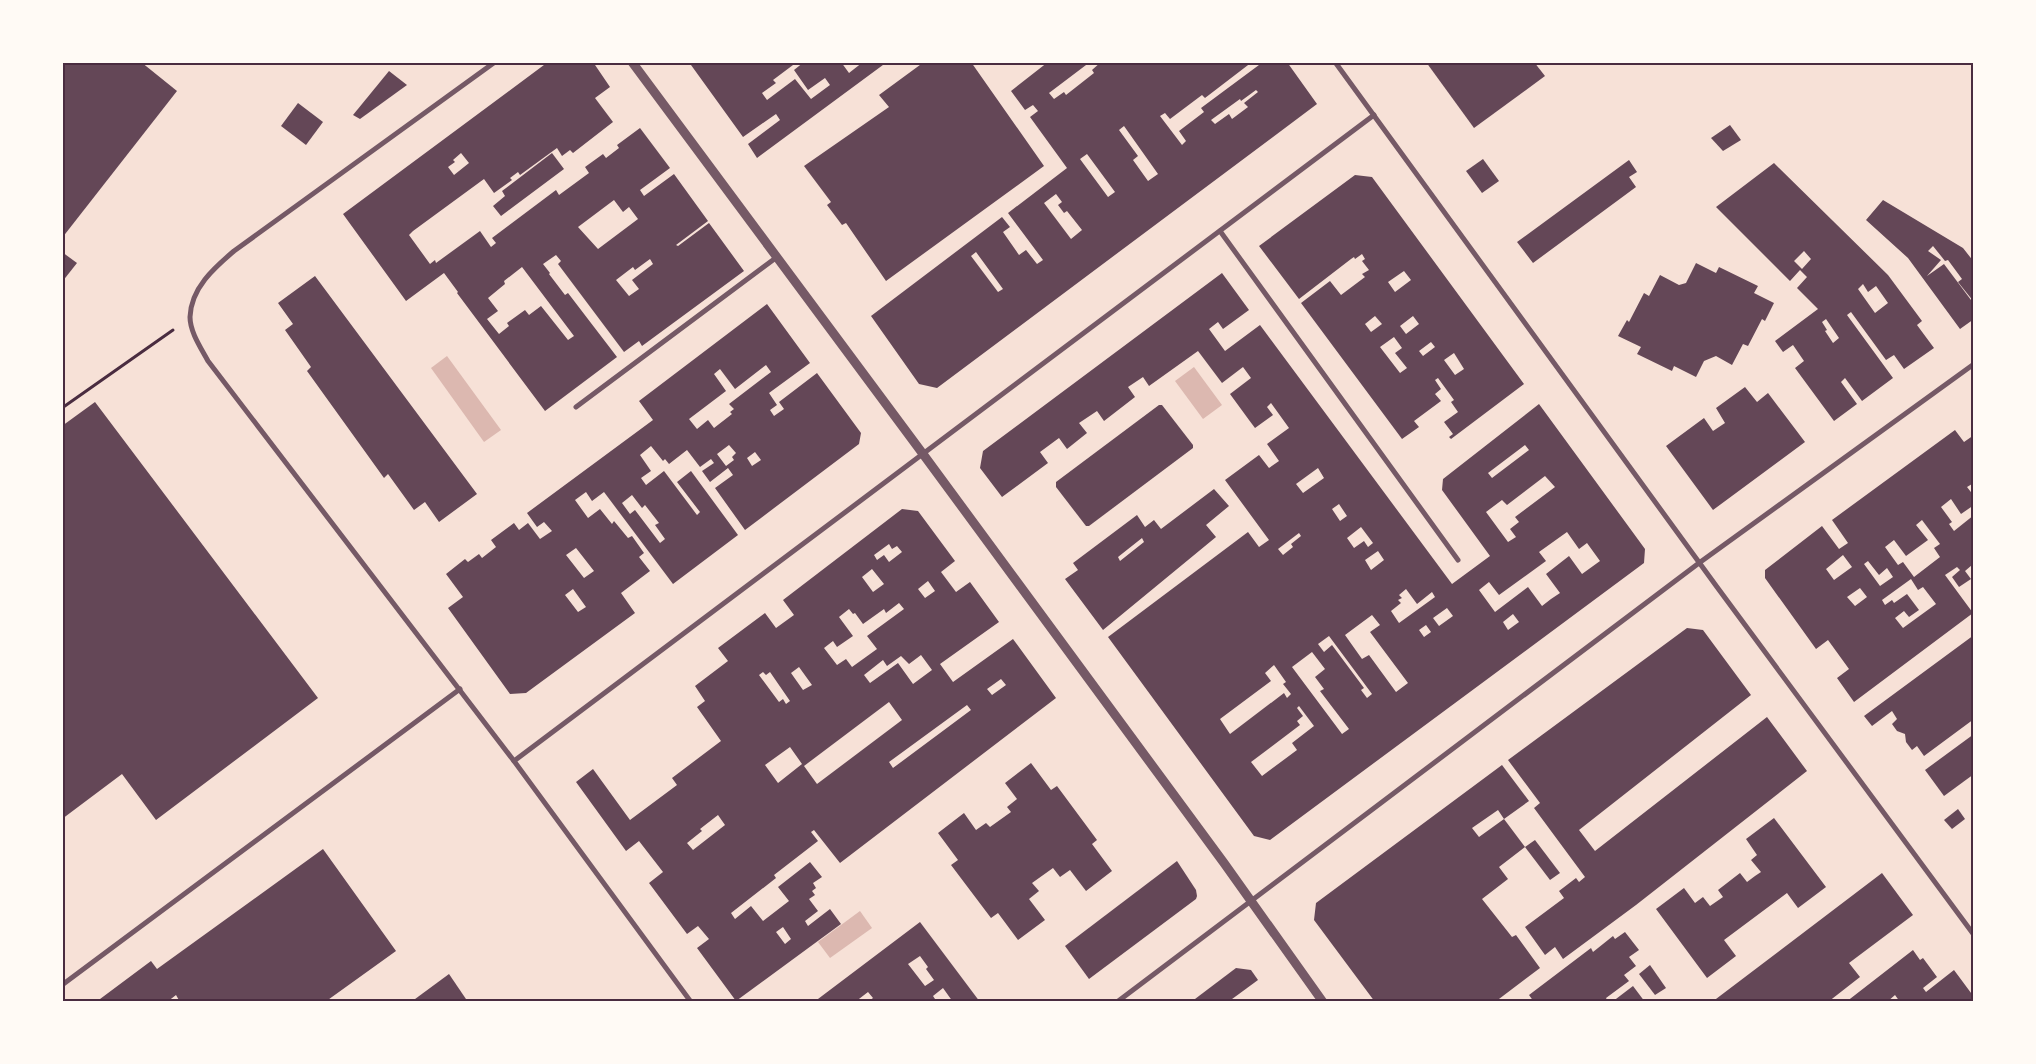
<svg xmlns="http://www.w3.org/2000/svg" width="2036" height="1064" font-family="Mulish,sans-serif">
  <rect width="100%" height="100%" fill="#f7e1d7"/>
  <g fill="#dcb8b0">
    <polygon points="447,356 501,430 484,442 431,368"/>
    <polygon points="1194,367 1222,405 1203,419 1175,381"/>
    <polygon points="860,911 872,928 830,958 818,942"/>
  </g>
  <g fill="#644757" fill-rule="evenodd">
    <polygon points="62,62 141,62 177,91 62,238"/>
    <path d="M548 62H593L610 87 595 98 613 122 573 153 570 150 562 156 557 148 520 175 518 172 510 178 512 180 494 193 484 179 413 231 409 235 430 264 435 260 436 263 480 231 491 247 496 243 492 238 556 190 559 195 589 173 585 167 603 154 606 158 619 148 617 145 640 128 670 168 640 190 644 196 674 174 708 221 676 245 678 246 709 223 744 271 642 346 639 341 624 352 558 264 561 261 556 255 543 264 550 273 549 274 565 295 568 293 617 357 545 411 457 293 458 292 444 273 406 301 343 214ZM461 153 469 163 454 175 448 167 455 162 453 160ZM614 200 623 212 629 207 638 219 598 249 578 227ZM650 259 653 264 632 280 639 289 629 296 616 280 633 267 635 270ZM522 267 574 336 568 340 541 306 529 315 525 310 507 323 509 326 499 334 487 319 498 311 488 298 505 284 504 281Z"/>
    <polygon points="694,62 797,62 773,80 776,83 762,93 767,100 795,79 811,99 830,85 825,78 808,90 794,70 804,62 841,62 849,73 863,62 887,62 757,158 748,144 780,120 776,114 743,137 691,65"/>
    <polygon points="924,62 971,62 1044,166 886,281 846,223 842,225 827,205 831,202 804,166 889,107 879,95"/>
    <path d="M1048 62H1090L1049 93 1054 99 1064 92 1066 95 1094 73 1092 70 1101 62H1252L1205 98 1202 95 1170 119 1165 113 1160 116 1182 145 1186 141 1179 131 1204 112 1201 108 1263 62H1287L1317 104 937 388 919 384 871 316 1002 217 1010 227 1003 232 1019 255 1026 250 1037 264 1043 260 1008 213 1067 168 1030 117 1038 111 1033 105 1025 110 1011 91ZM1256 90 1258 92 1244 103 1248 107 1232 119 1229 114 1215 124 1211 120 1240 99 1241 101ZM1124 126 1158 174 1148 181 1133 160 1138 156 1119 130ZM1087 154 1115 192 1108 197 1080 159ZM1056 194 1062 202 1058 205 1064 213 1067 211 1082 230 1071 239 1044 203ZM976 252 1003 289 998 292 971 256Z"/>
    <polygon points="1426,62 1534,62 1545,76 1474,128"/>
    <polygon points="389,71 407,85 360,119 353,115"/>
    <polygon points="298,103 323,122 306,145 281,126"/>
    <polygon points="1730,125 1741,140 1723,151 1711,138"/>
    <polygon points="552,153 564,169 501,216 493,206 505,196 502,191"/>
    <polygon points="1483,159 1499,181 1482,193 1466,171"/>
    <polygon points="1629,160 1637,172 1629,177 1636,187 1533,263 1517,242"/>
    <path d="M1774 163 1888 275 1922 321 1917 325 1934 348 1904 369 1894 355 1886 360 1851 312 1847 315 1893 378 1862 401 1845 378 1841 382 1857 404 1834 421 1795 368 1804 361 1793 345 1783 352 1775 341 1818 309 1797 288 1807 277 1800 270 1790 281 1716 207ZM1804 251 1811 259 1802 269 1794 261ZM1863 284 1868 292 1876 286 1888 303 1875 313 1858 289ZM1826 319 1839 338 1833 343 1825 331 1827 330 1822 322Z"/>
    <path d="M1355 175 1372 177 1524 384 1451 439 1449 437 1453 434 1444 422 1458 412 1451 402 1454 400 1438 378 1435 380 1441 389 1435 394 1441 401 1414 421 1419 427 1402 439 1301 303 1330 281 1341 295 1365 277 1362 274 1369 270 1362 261 1365 259 1362 254 1355 259 1354 257 1351 259 1299 299 1259 246ZM1404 271 1411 280 1395 292 1388 282ZM1375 316 1382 324 1371 332 1365 324ZM1413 316 1419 324 1406 334 1400 326ZM1394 337 1402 348 1395 353 1407 368 1400 373 1380 347ZM1431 342 1435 347 1423 356 1419 351ZM1454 353 1464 369 1455 375 1444 360Z"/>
    <polygon points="1883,200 1963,248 1974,262 1974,302 1958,282 1962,279 1948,260 1945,261 1933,246 1928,251 1941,260 1927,276 1944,264 1974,304 1974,319 1960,329 1908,258 1866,220"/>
    <polygon points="62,252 77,263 62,282"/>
    <polygon points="1696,263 1716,273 1719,267 1758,286 1754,293 1774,303 1765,321 1762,319 1748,346 1743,344 1732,365 1716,356 1704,361 1696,377 1674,366 1672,371 1637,354 1641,347 1618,336 1627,320 1629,322 1644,293 1649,296 1660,275 1679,285 1686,283"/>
    <path d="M1222 273 1249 310 1223 329 1218 322 1209 329 1225 351 1260 325 1452 584 1490 556 1442 490 1443 479 1539 404 1645 549 1644 563 1270 840 1254 836 1108 637 1248 532 1259 547 1269 540 1225 480 1259 455 1269 468 1279 461 1267 444 1289 428 1271 403 1267 407 1273 415 1255 428 1249 420 1230 394 1251 378 1243 367 1222 383 1198 351 1149 386 1143 377 1128 387 1135 397 1104 421 1097 411 1079 423 1087 433 1067 449 1059 438 1040 452 1048 463 1002 497 980 468 983 451ZM1525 445 1529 450 1492 478 1488 473ZM1318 468 1324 478 1303 493 1296 484ZM1545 476 1555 487 1515 517 1519 522 1510 529 1516 537 1508 542 1486 512 1502 500 1507 505ZM1339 504 1347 516 1340 521 1332 509ZM1361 527 1373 543 1368 547 1364 541 1354 548 1347 538ZM1567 532 1579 549 1587 543 1600 561 1582 574 1569 556 1546 574 1560 593 1551 599 1542 606 1528 587 1495 612 1479 590 1489 582 1499 595 1546 561 1539 552ZM1299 533 1301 536 1291 544 1293 547 1283 555 1278 549ZM1378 551 1384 560 1371 570 1365 560ZM1406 589 1417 604 1432 592 1435 597 1399 623 1391 611 1401 603 1398 600 1402 598 1399 595ZM1447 608 1453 616 1439 626 1433 618ZM1513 614 1519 622 1508 630 1503 622ZM1372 615 1380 625 1370 632 1408 683 1396 692 1369 655 1362 659 1345 635ZM1426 625 1431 632 1424 637 1419 630ZM1329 636 1372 694 1367 698 1361 690 1364 688 1332 645 1324 652 1318 644ZM1312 652 1325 669 1315 677 1324 689 1320 691 1349 729 1342 734 1292 667ZM1274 665 1286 682 1283 684 1291 694 1287 698 1284 693 1230 734 1220 719 1271 681 1265 673ZM1299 706 1314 726 1292 743 1297 750 1262 776 1251 762 1300 725 1297 721 1303 716 1297 708Z"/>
    <polygon points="315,276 477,494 439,522 425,502 414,510 388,474 384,478 307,371 311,367 285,330 293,324 278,303"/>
    <path d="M767 304 810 363 769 393 777 405 770 410 774 416 784 409 779 402 817 373 861 433 859 444 745 530 715 488 733 475 728 468 710 482 702 471 714 463 711 459 700 467 687 450 669 464 665 459 663 461 651 446 640 455 651 471 641 478 646 485 664 471 697 515 700 512 677 482 691 471 738 535 673 584 604 492 592 501 586 492 575 500 588 518 600 509 612 524 614 521 628 538 632 536 644 553 639 557 650 571 621 593 635 613 526 693 510 694 448 608 463 597 446 574 465 559 468 562 479 554 482 558 496 547 491 540 514 523 519 530 528 523 540 539 552 531 544 522 537 527 527 513 653 420 639 401ZM766 365 771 372 729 404 734 409 730 412 732 414 714 428 708 420 697 429 689 419 726 391 714 374 720 369 735 389ZM729 445 736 453 732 457 734 460 726 466 717 454ZM755 452 761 460 752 466 747 458ZM632 495 642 508 645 505 659 523 655 525 665 539 660 543 635 510 630 514 622 503ZM576 548 594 571 584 578 566 555ZM573 589 586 607 578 612 565 595Z"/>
    <polygon points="1745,387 1757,402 1768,393 1805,442 1713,510 1666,446 1704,418 1713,431 1725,423 1716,408"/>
    <polygon points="95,402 318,698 156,820 122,774 62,819 62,426"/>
    <polygon points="1159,405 1162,405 1193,445 1193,448 1089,526 1086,526 1056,487 1056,482"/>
    <path d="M1955 430 1964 442 1974 435V487L1972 484 1967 487 1974 496V505L1961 514 1951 499 1941 507 1952 522 1949 524 1954 531 1974 515V568L1972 565 1965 571 1971 579 1959 587 1952 577 1960 570 1957 567 1945 575 1973 613 1854 702 1837 678 1849 669 1828 640 1816 649 1765 578V570L1822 526 1839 549 1848 543 1832 520ZM1922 520 1940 544 1934 548 1940 557 1914 577 1903 562 1898 565 1885 547 1894 540 1906 556 1928 540 1916 525ZM1843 555 1852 567 1834 580 1826 569ZM1868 561 1879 575 1887 568 1893 577 1880 586 1864 564ZM1911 579 1918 590 1923 587 1936 604 1903 628 1895 618 1904 611 1909 617 1919 610 1907 594 1894 603 1892 600 1885 605 1882 600ZM1860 588 1867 597 1855 606 1847 597Z"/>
    <path d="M1214 489 1229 506 1206 525 1216 537 1103 630 1065 579 1078 570 1073 563 1137 515 1145 527 1154 520 1161 529ZM1142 538 1144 542 1120 561 1118 557Z"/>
    <path d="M902 509 918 511 955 561 941 572 956 592 970 582 999 622 940 664 953 682 1013 639 1056 698 840 863 814 830 811 832 818 841 774 875 776 878 731 913 735 919 751 906 763 921 789 901 778 887 810 862 822 877 813 883 816 888 812 891 815 895 809 899 818 911 805 921 808 926 830 909 841 924 736 1001 697 948 709 939 698 926 687 934 649 883 663 872 639 841 626 851 576 782 593 769 630 820 677 785 672 778 721 741 697 707 705 701 695 686 728 661 718 648 765 613 776 628 794 615 783 600ZM889 544 892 549 897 546 902 552 889 562 884 555 877 560 874 555ZM872 569 884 584 873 592 862 577ZM928 581 935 591 925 598 918 589ZM899 603 904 609 867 636 877 649 852 667 846 659 837 665 824 648 833 641 837 647 853 636 839 617 849 609 853 614 855 613 863 624 884 609 886 613ZM921 655 932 670 913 684 898 663 870 683 864 675 883 660 887 666 901 656 909 664ZM799 667 812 685 803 690 791 673ZM763 672 766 675 770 672 790 701 786 704 783 699 779 702 759 675ZM1001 679 1006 685 992 695 987 689ZM889 702 902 720 817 784 804 766ZM967 705 971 710 893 768 889 762ZM790 747 802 764 778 783 765 765ZM718 815 725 825 693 850 687 843 702 831 700 829ZM783 927 791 939 785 944 776 932Z"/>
    <polygon points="1687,628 1703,630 1751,695 1579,830 1595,851 1767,717 1807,771 1636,905 1563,959 1555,947 1545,955 1525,927 1564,898 1559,891 1576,878 1579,882 1585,877 1534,808 1540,803 1508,760"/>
    <polygon points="1974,635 1974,719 1924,756 1917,746 1912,750 1906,742 1905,734 1897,731 1892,724 1897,719 1892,711 1872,726 1864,716"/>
    <polygon points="1974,734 1974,774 1944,796 1925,770"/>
    <polygon points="1031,763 1051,790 1057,786 1097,840 1092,844 1112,871 1086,891 1070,870 1060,877 1053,868 1032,883 1039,891 1029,899 1045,920 1018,940 998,913 991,918 951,865 958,860 938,833 964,813 976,830 986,823 990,827 1011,812 1007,807 1017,799 1005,783"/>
    <polygon points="1502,765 1529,801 1504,819 1498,810 1472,828 1479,837 1504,819 1525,847 1499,867 1508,879 1482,899 1512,937 1516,935 1540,968 1495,1002 1375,1002 1314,920 1316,903"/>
    <polygon points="1958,809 1965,819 1952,829 1944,820"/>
    <polygon points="1774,818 1826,887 1798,908 1787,893 1724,940 1736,956 1707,978 1656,909 1684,888 1695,903 1703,897 1710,906 1723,897 1718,890 1740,873 1747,882 1755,876 1761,872 1751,860 1757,855 1746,839"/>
    <polygon points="1535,840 1560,873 1550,880 1525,847"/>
    <polygon points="323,849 396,951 325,1002 180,1002 176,995 167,1002 96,1002 151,961 157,969"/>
    <polygon points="1177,861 1196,890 1197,896 1196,899 1089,979 1065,946"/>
    <polygon points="1882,873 1913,915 1849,963 1860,977 1828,1002 1712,1002"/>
    <path d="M920 922 980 1002H953L943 988 933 996 937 1002H868L873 998 868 992 855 1002H814ZM920 956 928 967 926 969 934 980 925 986 908 964Z"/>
    <polygon points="1625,932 1639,950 1629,957 1636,966 1624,975 1629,981 1606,998 1608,1002 1534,1002 1529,995 1591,948 1593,952 1613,936 1615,939"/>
    <polygon points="1913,950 1920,960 1923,958 1937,977 1923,988 1926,992 1954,970 1974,997 1974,1002 1900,1002 1895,995 1887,1002 1846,1002"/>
    <polygon points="1650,965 1666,988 1655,995 1639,974"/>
    <polygon points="1236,968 1251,970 1258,980 1228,1002 1191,1002"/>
    <polygon points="449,974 468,1002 411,1002"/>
    <polygon points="1633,986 1645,1002 1612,1002"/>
  </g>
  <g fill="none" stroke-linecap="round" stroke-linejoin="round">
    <polyline stroke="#4a2c40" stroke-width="3" points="62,408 173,330"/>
    <g stroke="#755966" stroke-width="5">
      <path d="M495 62 234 251C214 268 191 288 190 317 190 332 201 348 208 361L514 761 691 1002"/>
      <polyline points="1335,62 1717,587 1974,935"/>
      <polyline points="1220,231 1458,560"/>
      <polyline points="576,407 777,257"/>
      <polyline points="514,761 1374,115"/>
      <polyline points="62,985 460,689"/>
      <polyline points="1117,1002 1699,563 1974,364"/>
    </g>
    <polyline stroke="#755966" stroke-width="9" points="632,62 923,454 1224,863 1323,1002"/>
  </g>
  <rect width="2036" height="1064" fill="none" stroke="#fffaf5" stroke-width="128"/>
  <rect x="64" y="64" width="1908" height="936" fill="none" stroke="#4a2c40" stroke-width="2"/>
</svg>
